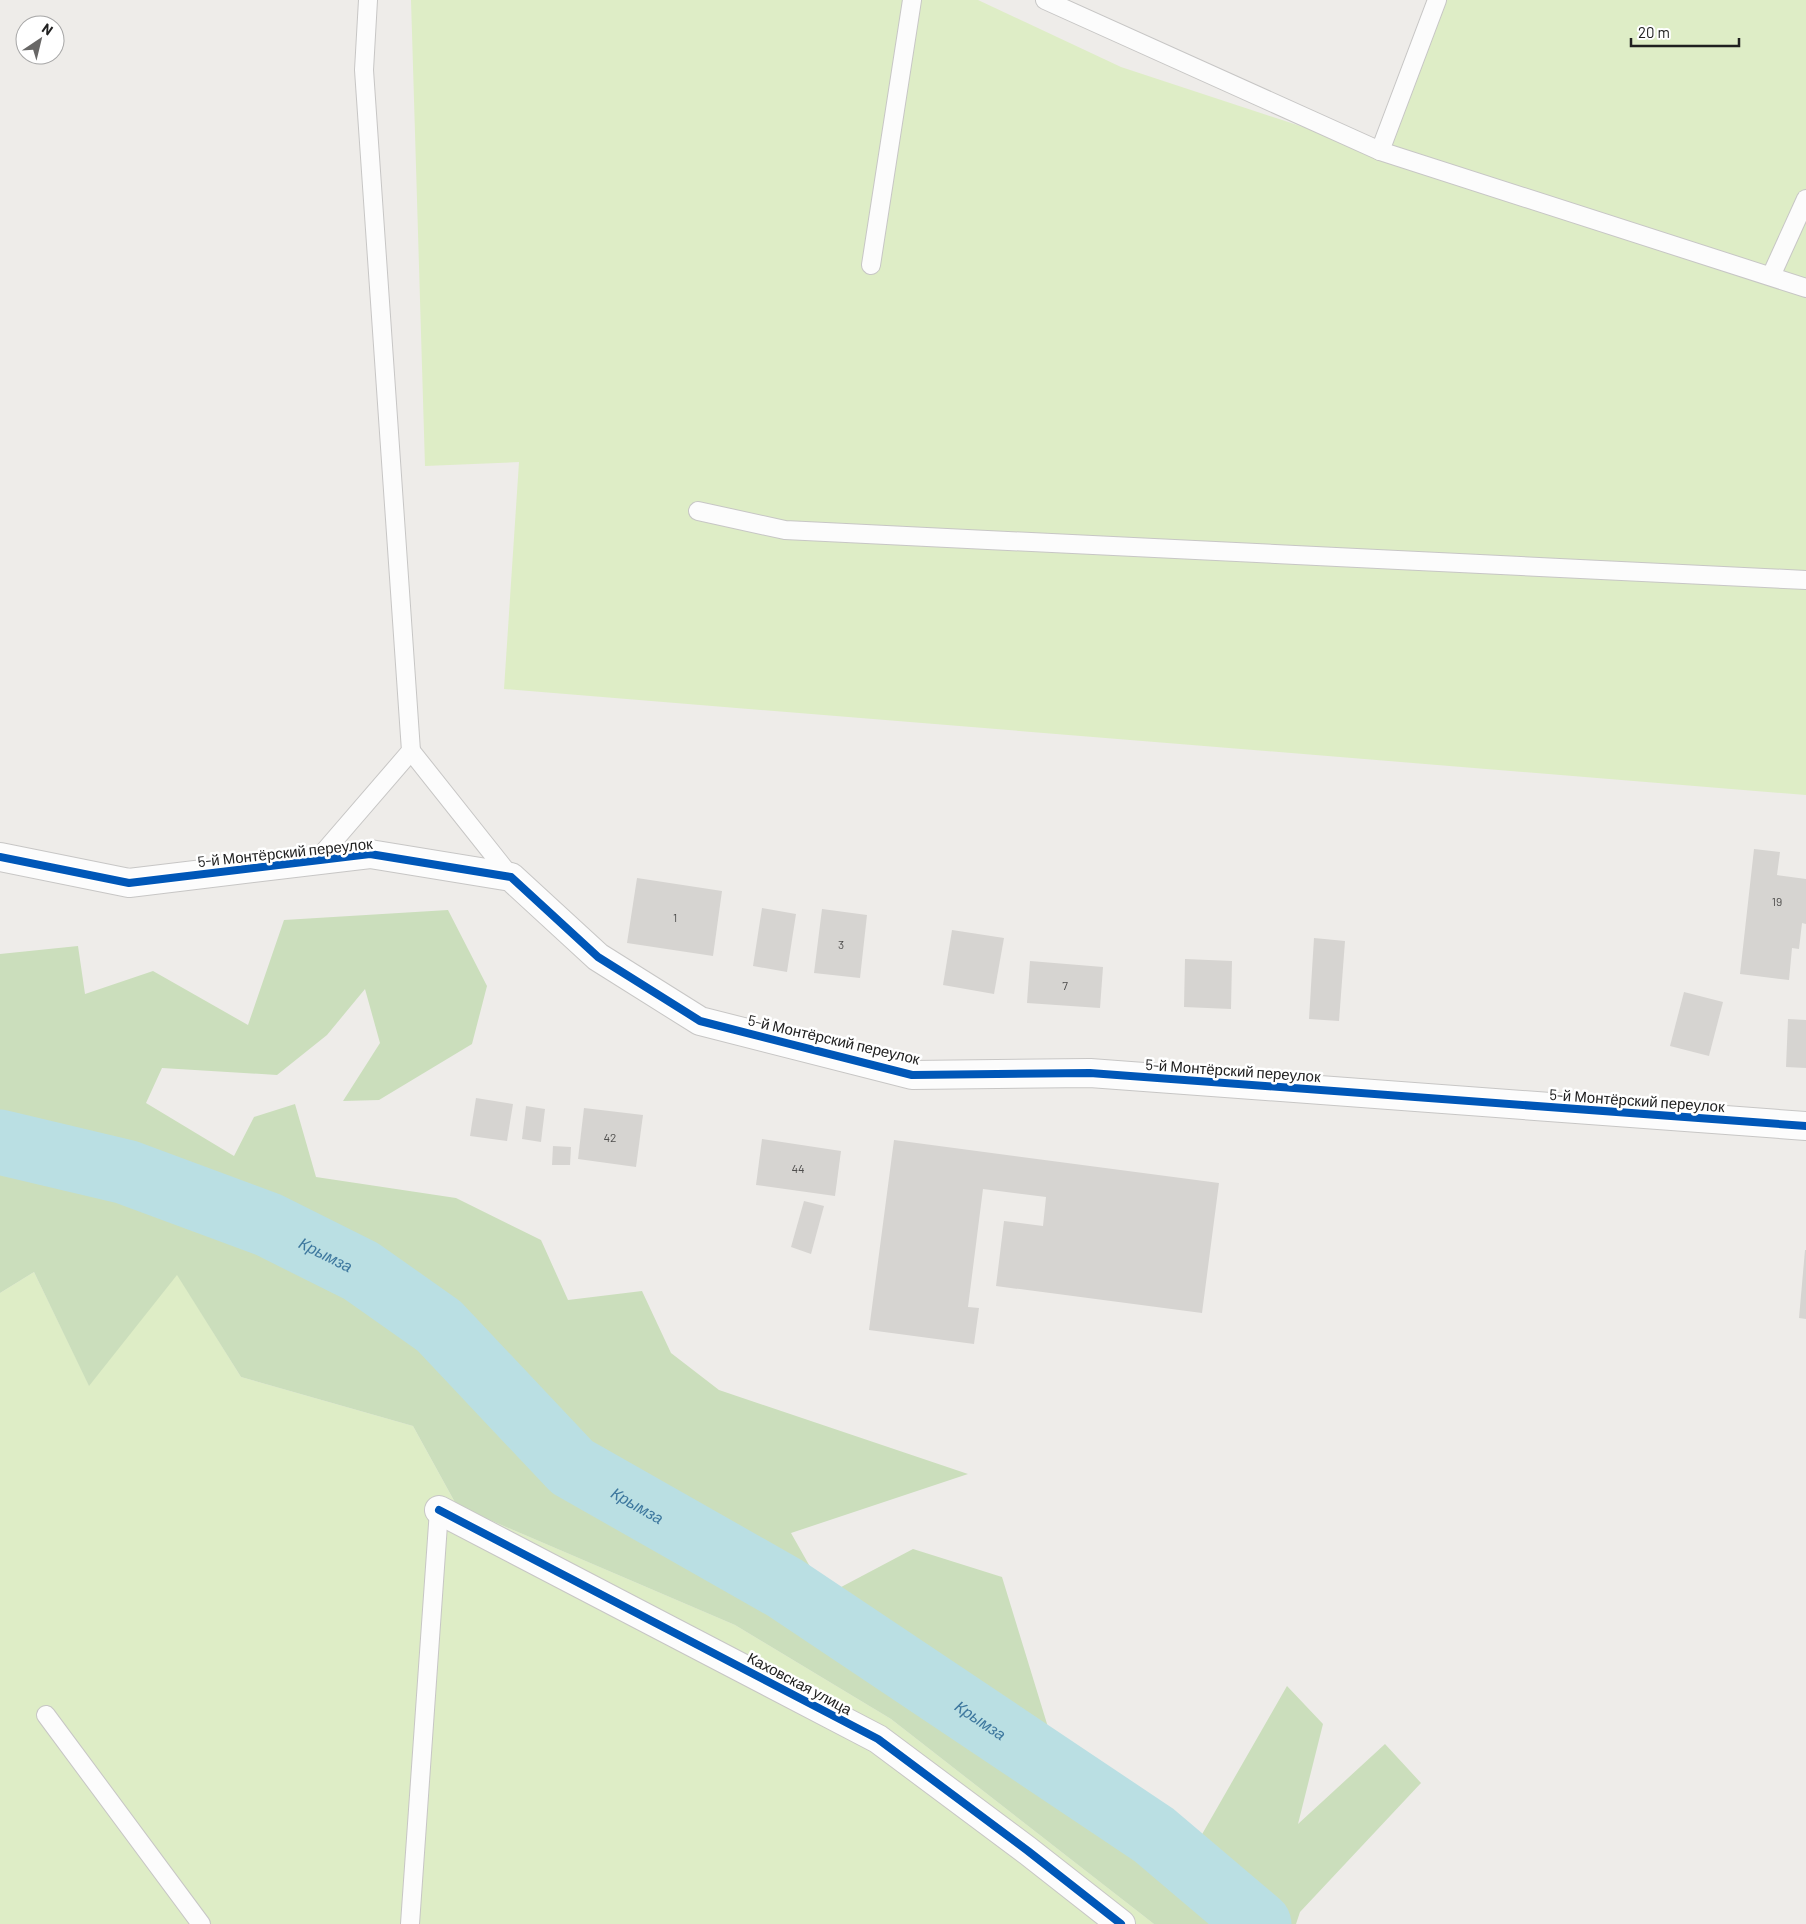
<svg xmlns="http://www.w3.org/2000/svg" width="1806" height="1924" font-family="Barlow,sans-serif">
  <rect width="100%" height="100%" fill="#eeece9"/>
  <g fill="#deedc6">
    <polygon points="411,0 978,0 1121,67 1385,154 1444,0 1806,0 1806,795 504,689 519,462 425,466"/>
    <polygon points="34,1272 89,1385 177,1274 241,1377 413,1426 457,1506 735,1625 891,1719 1154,1924 0,1924 0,1293"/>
  </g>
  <polygon fill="#cbdebc" points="448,910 487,986 472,1044 379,1100 343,1101 380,1043 365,989 327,1035 277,1075 162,1068 146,1103 234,1156 254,1117 295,1104 316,1177 456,1198 541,1240 568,1300 642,1291 671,1353 719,1390 968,1474 791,1533 826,1595 913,1549 1002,1577 1067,1789 1197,1843 1287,1686 1323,1724 1298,1824 1385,1744 1421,1783 1300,1912 1296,1924 1154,1924 891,1719 735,1625 457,1506 413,1426 241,1377 177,1275 89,1386 34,1272 0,1293 0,954 78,946 85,994 153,971 248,1025 284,920"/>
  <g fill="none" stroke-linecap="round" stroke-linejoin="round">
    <path stroke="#badfe3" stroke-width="65" id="s1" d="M0 1142 126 1172 269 1225 361 1271 439 1326 572 1467 785 1588 1154 1835 1259 1924"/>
  </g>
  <g fill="#d6d4d1">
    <polygon points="1754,849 1780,852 1777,875 1806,879 1806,924 1802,923 1799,949 1792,948 1789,980 1740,974"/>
    <polygon points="637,878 722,891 713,956 627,943"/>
    <polygon points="762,908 796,914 787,972 753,966"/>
    <polygon points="822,909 867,915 860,978 814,973"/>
    <polygon points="952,930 1004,938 994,994 943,985"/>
    <polygon points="1314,938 1345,941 1339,1021 1309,1019"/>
    <polygon points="1185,959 1232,961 1231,1009 1184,1007"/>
    <polygon points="1030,961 1103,967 1100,1008 1027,1003"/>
    <polygon points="1684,992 1723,1002 1709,1056 1670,1046"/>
    <polygon points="1788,1019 1806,1020 1806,1068 1786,1067"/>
    <polygon points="476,1098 513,1104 507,1141 470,1136"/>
    <polygon points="526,1106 545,1109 541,1142 522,1139"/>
    <polygon points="584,1108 643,1115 636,1167 578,1159"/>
    <polygon points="762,1139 841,1151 835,1196 756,1185"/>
    <polygon points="894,1140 1219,1183 1202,1313 996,1286 1004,1221 1043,1226 1046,1197 983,1189 968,1307 979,1308 974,1344 869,1330"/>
    <polygon points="553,1146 571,1147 570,1165 552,1165"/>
    <polygon points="804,1201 824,1206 811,1254 791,1247"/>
    <polygon points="1805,1250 1806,1250 1806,1319 1799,1318"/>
  </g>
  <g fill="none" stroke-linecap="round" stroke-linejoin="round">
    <g stroke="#c7c6c5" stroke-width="20">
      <g id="service">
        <polyline points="1045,0 1380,151 1806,288"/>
        <polyline points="1380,151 1437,0"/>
        <polyline points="871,265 912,0"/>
        <polyline points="1771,276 1806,199"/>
        <polyline points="698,511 785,530 1806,580"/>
        <polyline points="411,751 511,877"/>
        <polyline points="317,860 411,751 364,70 368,0"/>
        <polyline points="46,1715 201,1924"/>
        <polyline points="410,1924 439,1510"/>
      </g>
    </g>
    <g stroke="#c7c6c5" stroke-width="30">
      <g id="minor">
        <polyline points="0,857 129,883 370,854 511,877 598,957 700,1021 912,1075 1090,1073 1806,1126"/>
        <polyline points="439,1510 878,1739 1028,1851 1121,1924"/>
      </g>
    </g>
    <use href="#service" stroke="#fcfcfc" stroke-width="18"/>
    <use href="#minor" stroke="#fcfcfc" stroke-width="28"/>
    <g stroke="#fff" stroke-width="11">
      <g id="cycleway">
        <polyline points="0,857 129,883 370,854 511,877 598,957 700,1021 912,1075 1090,1073 1806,1126"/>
        <polyline points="439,1510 878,1739 1028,1851 1121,1924"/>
      </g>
    </g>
    <use href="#cycleway" stroke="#0057b8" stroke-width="8"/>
  </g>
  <g text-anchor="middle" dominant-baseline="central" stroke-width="5" stroke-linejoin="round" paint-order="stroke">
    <g font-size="12" fill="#4e4d4c">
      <text x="1777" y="901">19</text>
      <text x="675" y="917">1</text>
      <text x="841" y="944">3</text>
      <text x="1065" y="985">7</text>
      <text x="610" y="1137">42</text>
      <text x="798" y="1168">44</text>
    </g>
    <g font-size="15" fill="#202020" stroke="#fff">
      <text transform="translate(285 852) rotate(-6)">5-й Монтёрский переулок</text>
      <text transform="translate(834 1039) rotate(13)">5-й Монтёрский переулок</text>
      <text transform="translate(1233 1070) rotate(4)">5-й Монтёрский переулок</text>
      <text transform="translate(1637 1100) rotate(4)">5-й Монтёрский переулок</text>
      <text transform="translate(800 1683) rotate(28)">Каховская улица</text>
    </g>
    <g font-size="16" font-style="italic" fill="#3d779e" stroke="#fff">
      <text stroke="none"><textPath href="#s1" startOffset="346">Крымза</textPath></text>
      <text stroke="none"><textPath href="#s1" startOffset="750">Крымза</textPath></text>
      <text stroke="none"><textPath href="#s1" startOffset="1155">Крымза</textPath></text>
    </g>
  </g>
  <g transform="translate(40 40) rotate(35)"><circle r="24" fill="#ffffff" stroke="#a6a6a6"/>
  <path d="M0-4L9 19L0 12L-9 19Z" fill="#686766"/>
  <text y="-8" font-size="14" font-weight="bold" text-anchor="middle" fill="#202020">N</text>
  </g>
  <path d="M1631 38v8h108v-8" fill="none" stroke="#202020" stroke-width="2.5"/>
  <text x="1638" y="38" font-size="15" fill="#202020" stroke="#ffffff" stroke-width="4" paint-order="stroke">20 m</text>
</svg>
